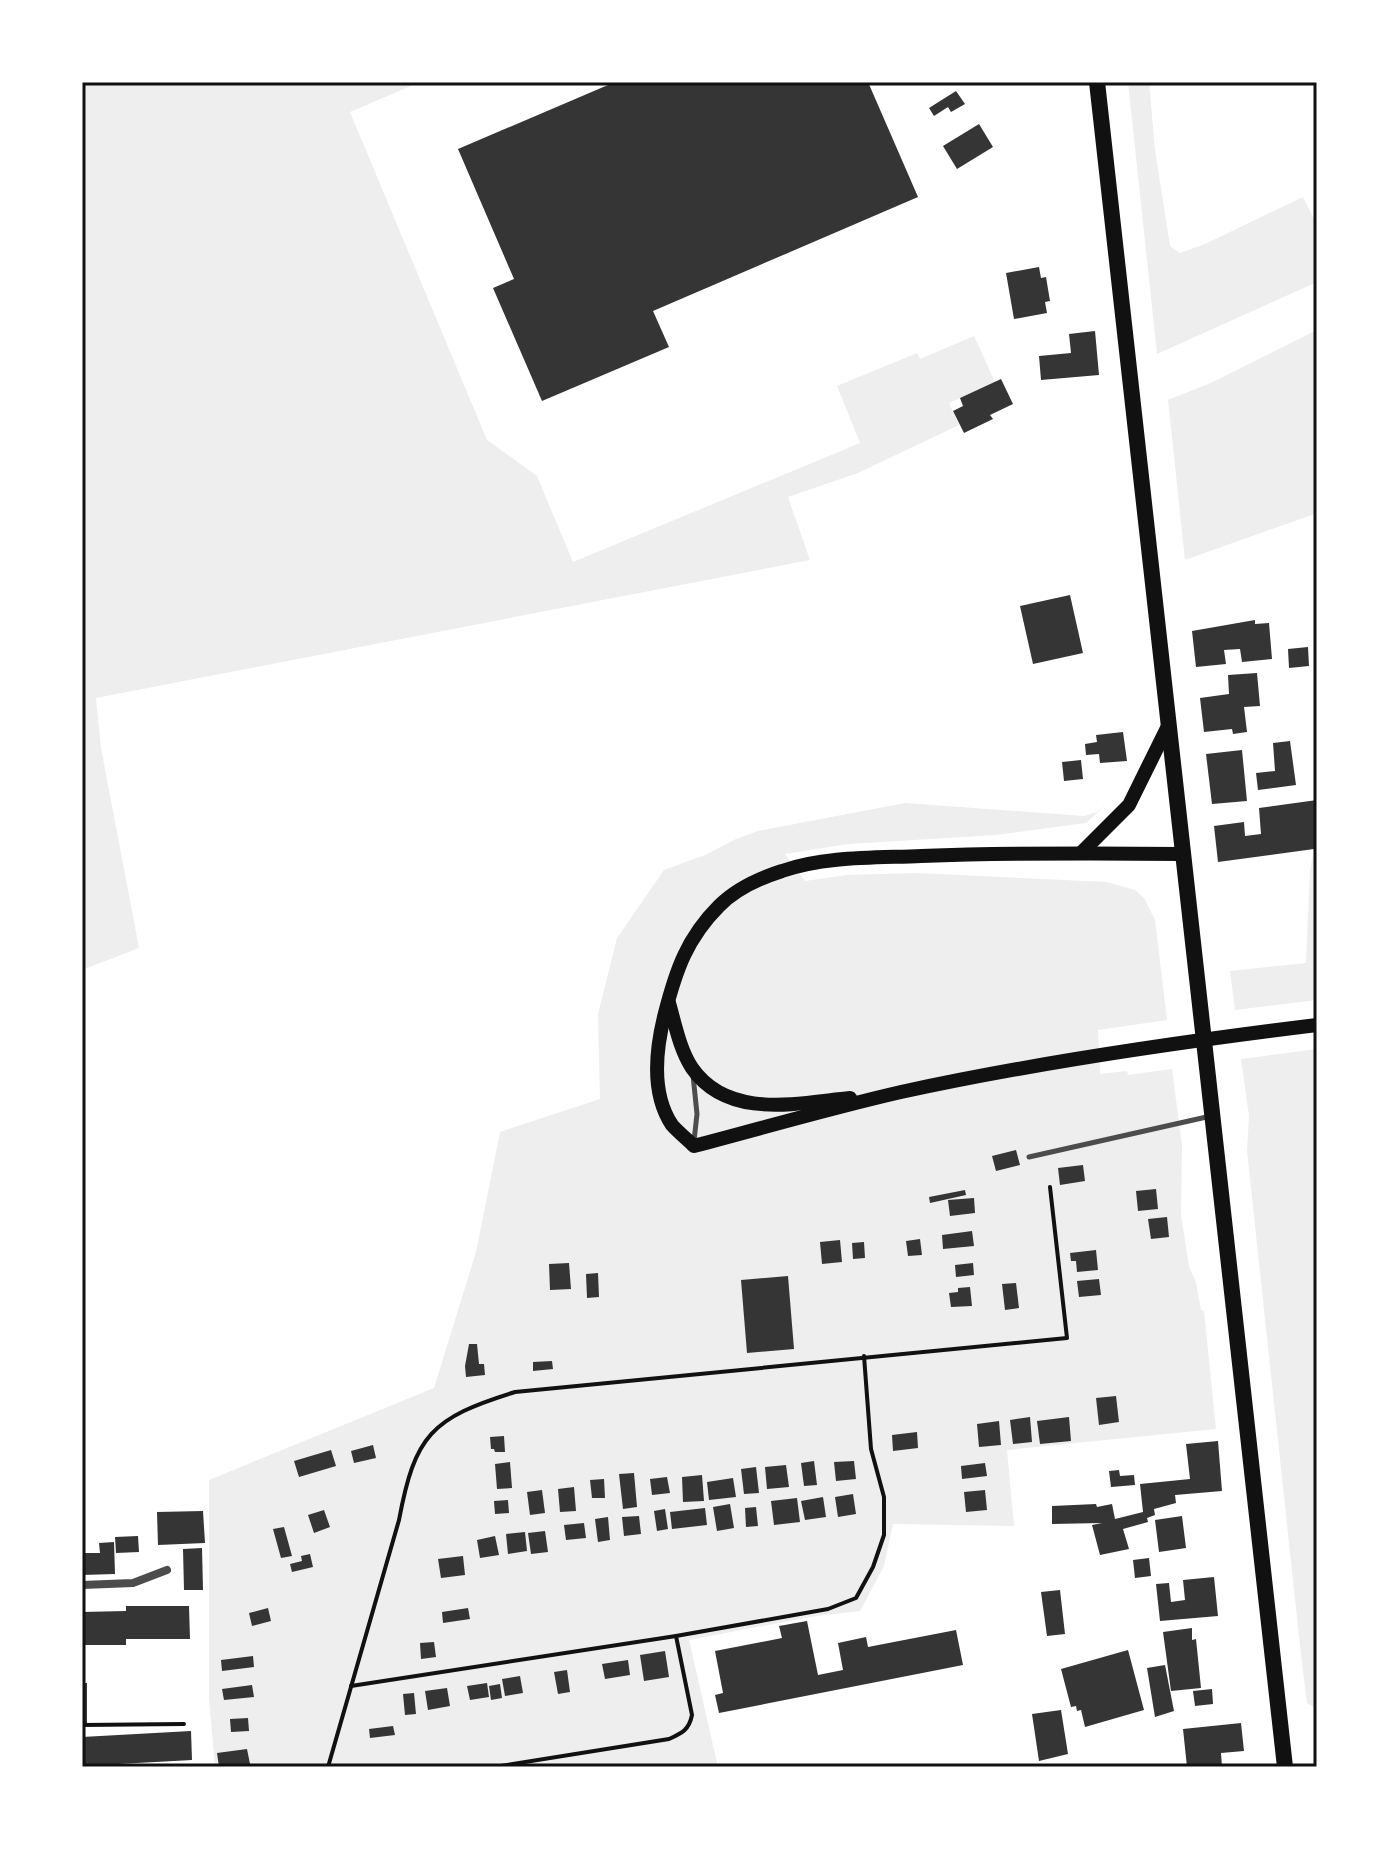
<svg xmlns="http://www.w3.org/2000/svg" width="1399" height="1849" font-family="'PT Serif',serif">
  <rect width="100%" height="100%" fill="#fff"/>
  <g fill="#eee">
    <polygon points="82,82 420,82 350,112 487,440 537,476 573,562 860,443 837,386 917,353 920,359 974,336 995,382 949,403 959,425 858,473 788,497 810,560 96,698 101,748 139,948 82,970"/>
    <polygon points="1128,82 1149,82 1155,150 1170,246 1180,253 1205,244 1303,197 1317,225 1317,282 1157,354"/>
    <polygon points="1317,330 1317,513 1185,560 1168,400 1213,382"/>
    <polygon points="1110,801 1086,823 996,835 848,844 785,854 805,881 847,875 916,873 1107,882 1135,890 1144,898 1155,920 1167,1020 1098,1030 1100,1074 1127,1071 1128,1075 1172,1069 1182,1146 1181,1215 1189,1266 1196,1283 1201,1310 1204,1311 1216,1429 1007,1450 1014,1526 893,1524 884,1566 860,1611 816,1616 689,1640 718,1767 215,1767 209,1699 209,1480 434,1388 476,1252 500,1132 600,1099 598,1014 617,938 664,870 705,855 736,839 758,831 905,803 1084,816 1097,812"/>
    <polygon points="1317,832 1317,1000 1235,1010 1230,971 1306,963 1310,870"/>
    <polygon points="1317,1049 1317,1707 1316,1708 1307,1703 1300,1646 1247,1151 1249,1116 1241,1059"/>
  </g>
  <g fill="#353535">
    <polygon points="615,82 868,82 918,197 653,311 669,347 542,401 493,288 514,279 458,149"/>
    <polygon points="956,91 965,104 951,112 948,107 934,116 929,108"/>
    <polygon points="979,124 993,147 957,169 943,146"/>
    <polygon points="1039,267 1041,278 1046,277 1050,301 1045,302 1047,313 1014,319 1006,273"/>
    <polygon points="1095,331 1099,375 1041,380 1039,356 1071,353 1069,334"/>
    <polygon points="1001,379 1013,404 990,415 993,419 964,433 953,411 963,406 960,398"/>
    <polygon points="1070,595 1083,653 1033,664 1020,606"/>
    <polygon points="1255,620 1255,624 1269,623 1272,659 1242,662 1240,649 1224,650 1226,664 1196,667 1192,631"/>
    <polygon points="1308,647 1309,666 1289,668 1288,649"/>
    <polygon points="1257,673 1260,706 1244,707 1247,732 1233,734 1232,729 1204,732 1200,698 1229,694 1228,675"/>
    <polygon points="1123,732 1127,761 1100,763 1099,754 1086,755 1085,744 1097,742 1096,735"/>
    <polygon points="1290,741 1296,785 1258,790 1256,773 1275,771 1273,743"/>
    <polygon points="1242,750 1247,801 1212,804 1206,754"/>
    <polygon points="1081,760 1083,779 1064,781 1062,762"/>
    <polygon points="1317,800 1317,832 1314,849 1218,862 1214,826 1244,822 1245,836 1261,834 1259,808"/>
    <polygon points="1016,1150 1020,1165 996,1171 992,1156"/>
    <polygon points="1083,1165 1085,1181 1060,1185 1058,1168"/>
    <polygon points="1156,1189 1158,1209 1138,1211 1136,1191"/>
    <polygon points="965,1190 966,1195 930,1203 929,1197"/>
    <polygon points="974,1198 975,1213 950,1216 948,1200"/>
    <polygon points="1167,1217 1169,1237 1151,1239 1148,1219"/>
    <polygon points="972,1231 974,1246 943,1249 942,1235"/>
    <polygon points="920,1239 922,1255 908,1256 906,1241"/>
    <polygon points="840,1240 842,1262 822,1264 820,1242"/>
    <polygon points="864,1242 865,1258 853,1259 852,1243"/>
    <polygon points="1096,1250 1098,1270 1077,1272 1076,1261 1071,1261 1070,1253"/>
    <polygon points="569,1263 571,1289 550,1290 549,1264"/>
    <polygon points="973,1263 974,1275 956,1277 955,1265"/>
    <polygon points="598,1273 599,1297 587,1298 586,1274"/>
    <polygon points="788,1276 794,1349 747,1353 741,1280"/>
    <polygon points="1099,1279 1101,1295 1079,1297 1077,1281"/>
    <polygon points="1016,1283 1019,1308 1005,1310 1002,1284"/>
    <polygon points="970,1287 972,1306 951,1307 949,1293 958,1292 958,1288"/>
    <polygon points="469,1344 477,1344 479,1364 484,1364 485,1375 466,1377 465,1366"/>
    <polygon points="552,1361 553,1369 533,1371 533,1362"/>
    <polygon points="1116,1396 1119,1422 1099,1425 1096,1398"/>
    <polygon points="1030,1417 1032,1442 1013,1444 1010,1420"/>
    <polygon points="1069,1417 1071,1441 1040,1444 1037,1421"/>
    <polygon points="999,1421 1001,1445 979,1447 977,1424"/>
    <polygon points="917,1432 918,1448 893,1451 892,1435"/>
    <polygon points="504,1436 505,1452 495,1452 494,1449 491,1449 490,1437"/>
    <polygon points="1218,1441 1222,1491 1175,1495 1176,1503 1154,1509 1155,1515 1147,1518 1148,1522 1123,1529 1129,1549 1100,1555 1092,1525 1102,1523 1052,1524 1052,1506 1096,1504 1097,1507 1112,1504 1115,1519 1143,1512 1140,1484 1190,1479 1186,1444"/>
    <polygon points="373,1445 376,1458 354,1463 351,1451"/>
    <polygon points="331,1450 336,1466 299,1477 294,1461"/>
    <polygon points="814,1461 817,1485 804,1486 801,1463"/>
    <polygon points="854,1461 856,1479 836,1481 834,1462"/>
    <polygon points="510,1462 512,1488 497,1489 495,1464"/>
    <polygon points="985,1463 987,1476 962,1479 961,1466"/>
    <polygon points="786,1465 789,1487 767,1489 765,1467"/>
    <polygon points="756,1467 759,1493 744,1494 741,1469"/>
    <polygon points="1119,1470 1120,1476 1134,1475 1135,1485 1111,1487 1109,1471"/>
    <polygon points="634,1473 637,1507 623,1509 619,1474"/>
    <polygon points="702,1475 704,1501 683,1502 682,1477"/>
    <polygon points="667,1477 670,1493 652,1495 650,1479"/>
    <polygon points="733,1478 736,1497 709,1500 707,1482"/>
    <polygon points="604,1479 605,1498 592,1498 590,1480"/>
    <polygon points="574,1487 576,1511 560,1512 558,1489"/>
    <polygon points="542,1490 545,1513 530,1515 527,1492"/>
    <polygon points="985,1490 987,1510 966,1512 964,1492"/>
    <polygon points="853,1494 856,1514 838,1517 835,1497"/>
    <polygon points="823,1497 826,1517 805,1520 801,1501"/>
    <polygon points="797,1498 800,1522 774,1525 771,1501"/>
    <polygon points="508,1500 509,1513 495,1514 494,1501"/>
    <polygon points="730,1504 734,1528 717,1531 713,1507"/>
    <polygon points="756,1507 758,1526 746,1527 745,1508"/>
    <polygon points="705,1508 707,1525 672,1529 670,1512"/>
    <polygon points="665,1509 668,1529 657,1531 654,1511"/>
    <polygon points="324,1510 330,1527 314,1533 308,1515"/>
    <polygon points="203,1511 205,1543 158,1545 157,1512"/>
    <polygon points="639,1516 641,1534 624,1536 622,1517"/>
    <polygon points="1182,1516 1186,1548 1159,1552 1155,1520"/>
    <polygon points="608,1517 610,1540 598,1542 595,1519"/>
    <polygon points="584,1523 586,1538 566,1540 564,1525"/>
    <polygon points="284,1527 292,1556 281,1558 273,1529"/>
    <polygon points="545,1531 548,1552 531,1554 528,1533"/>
    <polygon points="525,1532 527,1551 508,1554 506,1534"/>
    <polygon points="138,1536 139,1552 116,1553 115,1537"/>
    <polygon points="495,1536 499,1555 480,1558 477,1540"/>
    <polygon points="114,1542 115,1574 82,1575 82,1553 100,1553 99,1543"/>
    <polygon points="202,1548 203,1590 184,1590 183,1549"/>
    <polygon points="310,1554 313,1567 292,1572 290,1564 302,1561 301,1556"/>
    <polygon points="463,1556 465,1575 441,1578 438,1559"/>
    <polygon points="1149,1558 1151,1576 1135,1578 1133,1560"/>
    <polygon points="1214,1577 1218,1616 1160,1621 1156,1584 1169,1583 1171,1602 1185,1600 1183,1580"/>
    <polygon points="1060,1590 1065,1634 1047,1636 1041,1592"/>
    <polygon points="126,1606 189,1606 190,1639 126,1639 126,1645 82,1645 82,1612 126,1611"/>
    <polygon points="268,1608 271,1621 252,1626 249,1613"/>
    <polygon points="468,1608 470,1619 443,1623 442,1612"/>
    <polygon points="807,1621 818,1675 843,1670 838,1643 866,1637 868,1647 956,1630 963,1665 719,1713 715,1695 723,1693 715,1651 782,1638 779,1626"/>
    <polygon points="1192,1628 1192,1640 1196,1639 1201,1688 1171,1691 1163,1632"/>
    <polygon points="434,1642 436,1657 421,1659 420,1643"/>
    <polygon points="1128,1650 1144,1710 1085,1727 1081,1710 1077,1711 1076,1706 1071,1707 1061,1669"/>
    <polygon points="665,1651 669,1677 644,1681 640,1655"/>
    <polygon points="253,1656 254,1667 222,1671 221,1660"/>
    <polygon points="628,1660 630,1675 605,1679 602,1664"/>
    <polygon points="1165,1665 1174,1711 1155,1717 1147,1668"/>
    <polygon points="567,1670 570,1692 558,1694 554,1672"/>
    <polygon points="520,1676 523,1693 505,1696 502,1679"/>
    <rect x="82" y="1683" width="5" height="40"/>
    <polygon points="487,1683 489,1697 470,1700 467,1686"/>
    <polygon points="500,1684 502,1698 491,1700 489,1686"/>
    <polygon points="252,1685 254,1697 224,1700 222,1689"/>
    <polygon points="447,1688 450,1706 428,1710 425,1691"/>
    <polygon points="1212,1689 1213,1704 1195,1706 1193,1691"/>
    <polygon points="414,1693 416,1714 405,1715 403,1694"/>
    <polygon points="1061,1710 1068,1754 1039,1761 1032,1714"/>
    <polygon points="248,1718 249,1731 231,1732 230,1719"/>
    <polygon points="1241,1723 1244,1751 1221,1753 1222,1767 1187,1767 1183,1729"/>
    <polygon points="393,1726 395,1735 370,1738 369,1729"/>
    <polygon points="191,1731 192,1760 82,1766 82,1737"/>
    <polygon points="247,1749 250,1764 219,1767 217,1753"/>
  </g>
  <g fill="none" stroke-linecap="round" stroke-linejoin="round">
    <g stroke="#111" stroke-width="4">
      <polyline points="351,1686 676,1636 828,1609 856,1598 873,1567 884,1535 884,1497 871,1449 864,1356"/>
      <polyline points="82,1725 184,1724"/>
      <path d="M328 1767 399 1520C415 1435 431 1418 515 1392L1067 1338 1050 1187"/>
      <path d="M494 1767 669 1739C682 1733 689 1730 692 1715L676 1636"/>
    </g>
    <g stroke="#4c4c4c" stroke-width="5">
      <polyline points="693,1075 697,1114 694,1141"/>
      <polyline points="1029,1157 1211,1116"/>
    </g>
    <polyline stroke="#4c4c4c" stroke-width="8" points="82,1585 133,1583 167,1570"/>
    <g stroke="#111" stroke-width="14">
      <polyline points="1082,852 1129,805 1168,726"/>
      <path d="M1182 854C1095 853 1008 853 921 856 876 858 825 856 782 871 760 878 735 890 719 906 687 938 676 970 665 1013 656 1048 650 1092 672 1125 678 1132 687 1139 694 1146 763 1128 831 1108 901 1092 1038 1062 1178 1042 1317 1025"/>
      <path d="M669 1003C675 1024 680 1050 692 1068 728 1120 798 1103 850 1098"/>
    </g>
    <polyline stroke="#111" stroke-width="16" points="1097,82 1285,1767"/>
  </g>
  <rect width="1399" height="1849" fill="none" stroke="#ffffff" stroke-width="168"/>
  <rect x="84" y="84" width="1231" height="1681" fill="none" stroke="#111" stroke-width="3"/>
</svg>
